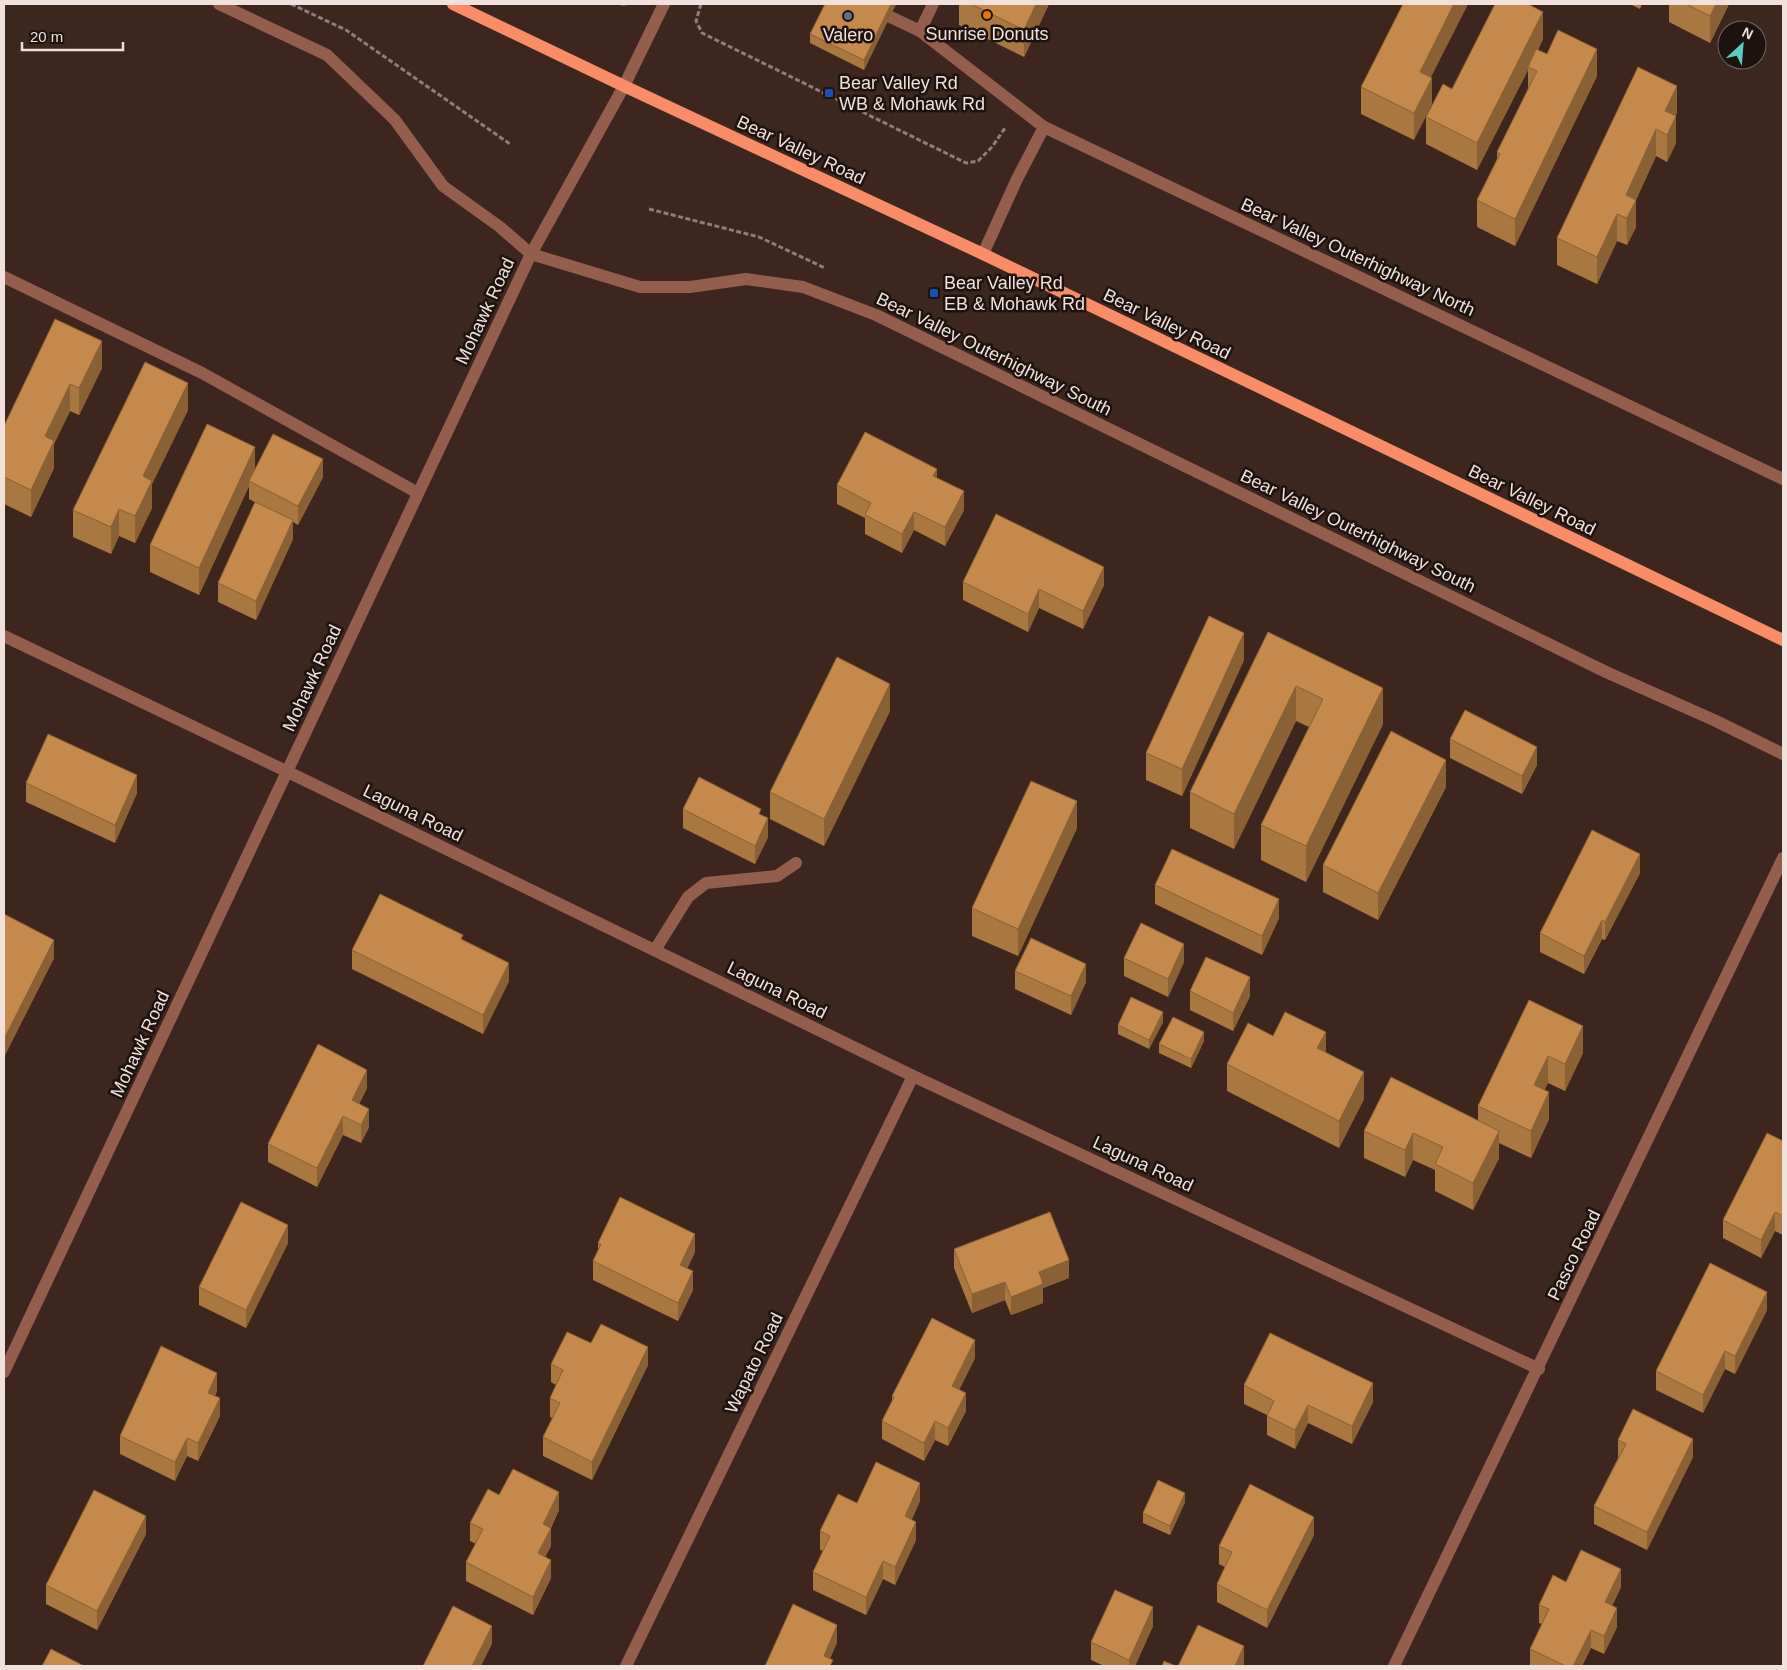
<svg xmlns="http://www.w3.org/2000/svg" width="1787" height="1670" font-family="Helvetica,sans-serif">
  <rect width="100%" height="100%" fill="#3c261d"/>
  <g fill="none" stroke-linecap="round" stroke-linejoin="round">
    <g stroke="#907d76" stroke-width="3" stroke-dasharray="5 2.5" stroke-linecap="butt">
      <polyline points="291,4 346,30 510,144"/>
      <polyline points="621,4 629,4"/>
      <polyline points="701,4 696,21 702,33 966,163 978,161 992,147 1005,128"/>
      <polyline points="649,209 759,237 825,268"/>
    </g>
    <g stroke="#935e4c" stroke-width="12">
      <polyline points="219,4 327,55 395,120 443,186 500,227 531,254 640,287 690,287 746,279 803,287 876,315 1606,672 1716,721 1783,754"/>
      <polyline points="863,4 920,31"/>
      <polyline points="933,4 920,31 1044,127"/>
      <polyline points="983,254 1017,179 1044,127 1783,479"/>
      <polyline points="4,277 202,373 418,493"/>
      <polyline points="4,636 288,772 913,1076 1539,1369"/>
      <polyline points="655,950 688,897 706,883 777,876 796,863"/>
      <polyline points="4,1372 531,254 624,86 664,4"/>
      <polyline points="626,1666 913,1076"/>
      <polyline points="1394,1666 1783,858"/>
    </g>
    <polyline stroke="#fa8c68" stroke-width="12" points="453,4 624,86 983,254 1783,640"/>
  </g>
  <g fill="#a97740">
    <polygon points="825,4 896,4 864,70 810,43 810,34"/>
    <polygon points="959,4 1049,4 1024,57 959,25"/>
    <polygon points="1468,4 1430,77 1414,140 1361,114 1361,87"/>
    <polygon points="1630,4 1642,4 1640,9"/>
    <polygon points="1669,4 1729,4 1710,43 1669,22"/>
    <polygon points="1543,39 1538,50 1597,76 1515,246 1477,227 1477,200 1497,159 1497,152 1528,90 1528,70 1477,170 1426,144 1426,117"/>
    <polygon points="1638,67 1677,113 1675,116 1676,143 1667,162 1656,156 1636,200 1636,227 1627,245 1617,241 1597,284 1557,265 1557,238"/>
    <polygon points="55,319 102,368 79,415 70,411 54,444 54,468 31,517 4,504 4,426"/>
    <polygon points="188,410 152,484 152,508 135,543 119,536 111,554 73,537 73,510"/>
    <polygon points="255,470 323,477 298,525 293,522 293,539 256,620 218,602 218,583 260,505 249,499 249,486 199,595 150,572 150,545"/>
    <polygon points="937,478 964,510 945,546 914,530 902,553 865,534 865,518 837,504 837,485"/>
    <polygon points="963,582 1104,585 1083,629 1039,608 1028,632 963,600"/>
    <polygon points="1268,632 1383,724 1306,882 1261,860 1261,825 1309,727 1296,721 1234,849 1190,828 1190,792"/>
    <polygon points="1244,660 1182,796 1146,780 1146,753"/>
    <polygon points="890,711 824,846 770,819 770,792"/>
    <polygon points="1450,739 1537,765 1522,794 1450,758"/>
    <polygon points="26,783 137,793 115,843 26,802"/>
    <polygon points="1446,787 1378,920 1323,892 1323,865"/>
    <polygon points="683,809 761,815 768,837 755,864 683,828"/>
    <polygon points="1077,828 1018,956 972,936 972,908"/>
    <polygon points="1640,873 1605,940 1602,939 1584,974 1540,952 1540,933"/>
    <polygon points="1155,885 1279,918 1262,955 1155,904"/>
    <polygon points="4,914 54,958 5,1055 4,1054"/>
    <polygon points="352,950 509,981 483,1034 352,969"/>
    <polygon points="1124,958 1184,962 1168,997 1124,976"/>
    <polygon points="1015,971 1086,982 1071,1015 1015,989"/>
    <polygon points="1190,991 1250,996 1233,1031 1190,1010"/>
    <polygon points="1529,1000 1583,1053 1565,1091 1548,1083 1544,1090 1549,1119 1531,1158 1499,1143 1499,1158 1473,1210 1435,1191 1435,1170 1413,1160 1405,1177 1364,1158 1364,1131 1478,1121 1478,1106"/>
    <polygon points="1163,1022 1149,1049 1118,1034 1118,1025"/>
    <polygon points="1273,1036 1326,1052 1364,1099 1339,1148 1227,1091 1227,1064"/>
    <polygon points="1204,1041 1191,1068 1159,1053 1159,1044"/>
    <polygon points="367,1088 359,1104 369,1127 361,1143 343,1135 317,1187 268,1162 268,1144"/>
    <polygon points="1783,1141 1783,1235 1775,1231 1761,1258 1723,1238 1723,1220"/>
    <polygon points="288,1243 246,1328 199,1305 199,1287"/>
    <polygon points="598,1243 695,1252 687,1269 693,1290 678,1321 593,1280 593,1261 598,1251"/>
    <polygon points="954,1249 1069,1278 1043,1288 1043,1303 1011,1315 1005,1300 972,1313 954,1268"/>
    <polygon points="1767,1310 1735,1374 1725,1369 1703,1413 1656,1390 1656,1371"/>
    <polygon points="591,1343 648,1365 592,1480 543,1456 543,1437 552,1418 550,1417 550,1398 556,1385 551,1382 551,1364"/>
    <polygon points="975,1358 959,1390 966,1411 948,1446 935,1440 924,1461 882,1439 882,1421 892,1402 892,1396"/>
    <polygon points="1244,1385 1373,1402 1352,1444 1308,1423 1295,1449 1267,1435 1267,1415 1244,1404"/>
    <polygon points="217,1391 215,1396 220,1416 198,1461 187,1456 175,1481 120,1454 120,1436"/>
    <polygon points="1618,1440 1693,1457 1647,1550 1594,1524 1594,1506 1618,1458"/>
    <polygon points="499,1495 559,1510 551,1528 551,1546 545,1557 551,1578 533,1615 466,1581 466,1562 476,1544 470,1541 470,1523"/>
    <polygon points="920,1501 912,1519 916,1540 895,1585 883,1579 866,1615 813,1590 813,1572 823,1551 820,1550 820,1531 857,1503"/>
    <polygon points="1185,1502 1170,1535 1143,1523 1143,1513"/>
    <polygon points="146,1534 97,1630 46,1604 46,1585"/>
    <polygon points="1314,1535 1267,1628 1217,1602 1217,1584 1225,1567 1219,1564 1219,1546"/>
    <polygon points="1566,1582 1621,1587 1612,1606 1617,1627 1604,1654 1591,1648 1582,1666 1530,1666 1530,1649 1542,1624 1539,1623 1539,1605"/>
    <polygon points="1153,1626 1135,1666 1104,1666 1091,1660 1091,1642"/>
  </g>
  <g fill="#8a6134">
    <polygon points="891,4 896,4 864,70 864,60"/>
    <polygon points="1036,4 1049,4 1024,57 1024,30"/>
    <polygon points="1454,4 1468,4 1420,99 1420,72"/>
    <polygon points="1716,4 1729,4 1710,43 1710,16"/>
    <polygon points="1543,12 1543,39 1529,67 1528,67 1528,70 1477,170 1477,143"/>
    <polygon points="1597,49 1597,76 1515,246 1515,219"/>
    <polygon points="1432,78 1432,105 1414,140 1414,113"/>
    <polygon points="1677,86 1677,113 1667,135 1665,111"/>
    <polygon points="1676,116 1676,143 1667,162 1667,135"/>
    <polygon points="1656,129 1656,156 1636,200 1636,227 1627,245 1626,195"/>
    <polygon points="1617,214 1617,241 1597,284 1597,257"/>
    <polygon points="102,341 102,368 79,415 79,388"/>
    <polygon points="188,383 188,410 152,484 152,508 135,543 135,516 143,476"/>
    <polygon points="70,384 70,411 54,444 54,468 31,517 31,490 45,436"/>
    <polygon points="255,447 255,474 249,481 249,486 199,595 199,568"/>
    <polygon points="323,459 323,477 298,525 298,506"/>
    <polygon points="937,469 937,487 933,476"/>
    <polygon points="964,491 964,510 945,546 945,527"/>
    <polygon points="119,509 119,536 111,554 111,527"/>
    <polygon points="914,512 914,530 902,553 902,534"/>
    <polygon points="293,520 293,539 256,620 256,601"/>
    <polygon points="1104,567 1104,585 1083,629 1083,611"/>
    <polygon points="1039,589 1039,608 1028,632 1028,614"/>
    <polygon points="1244,633 1244,660 1182,796 1182,769"/>
    <polygon points="890,684 890,711 824,846 824,819"/>
    <polygon points="1296,686 1296,721 1234,849 1234,814"/>
    <polygon points="1383,688 1383,724 1306,882 1306,846"/>
    <polygon points="1537,747 1537,765 1522,794 1522,776"/>
    <polygon points="1446,760 1446,787 1378,920 1378,893"/>
    <polygon points="137,775 137,793 115,843 115,825"/>
    <polygon points="1077,801 1077,828 1018,956 1018,929"/>
    <polygon points="768,818 768,837 755,864 755,846"/>
    <polygon points="1640,854 1640,873 1605,940 1605,922"/>
    <polygon points="1279,899 1279,918 1262,955 1262,936"/>
    <polygon points="1602,920 1602,939 1584,974 1584,956"/>
    <polygon points="54,940 54,958 5,1055 5,1037"/>
    <polygon points="1184,944 1184,962 1168,997 1168,979"/>
    <polygon points="509,963 509,981 483,1034 483,1015"/>
    <polygon points="1086,964 1086,982 1071,1015 1071,996"/>
    <polygon points="1250,977 1250,996 1233,1031 1233,1013"/>
    <polygon points="1163,1012 1163,1022 1149,1049 1149,1040"/>
    <polygon points="1583,1026 1583,1053 1565,1091 1565,1064"/>
    <polygon points="1204,1032 1204,1041 1191,1068 1191,1059"/>
    <polygon points="1326,1032 1326,1059 1317,1048"/>
    <polygon points="1548,1056 1548,1083 1534,1112 1534,1085"/>
    <polygon points="367,1070 367,1088 352,1119 352,1100"/>
    <polygon points="1364,1072 1364,1099 1339,1148 1339,1121"/>
    <polygon points="1549,1092 1549,1119 1531,1158 1531,1131"/>
    <polygon points="369,1109 369,1127 361,1143 361,1125"/>
    <polygon points="343,1116 343,1135 317,1187 317,1168"/>
    <polygon points="1499,1131 1499,1158 1473,1210 1473,1183"/>
    <polygon points="1413,1133 1413,1160 1405,1177 1405,1150"/>
    <polygon points="1775,1212 1775,1231 1761,1258 1761,1240"/>
    <polygon points="288,1225 288,1243 246,1328 246,1310"/>
    <polygon points="695,1234 695,1252 680,1283 680,1265"/>
    <polygon points="1069,1260 1069,1278 1043,1288 1043,1303 1011,1315 1011,1297 1039,1272"/>
    <polygon points="693,1271 693,1290 678,1321 678,1303"/>
    <polygon points="1005,1282 1005,1300 972,1313 972,1294"/>
    <polygon points="1767,1292 1767,1310 1735,1374 1735,1356"/>
    <polygon points="975,1340 975,1358 952,1404 952,1386"/>
    <polygon points="648,1347 648,1365 592,1480 592,1462"/>
    <polygon points="1725,1351 1725,1369 1703,1413 1703,1395"/>
    <polygon points="217,1373 217,1391 208,1411 208,1393"/>
    <polygon points="1373,1383 1373,1402 1352,1444 1352,1426"/>
    <polygon points="966,1393 966,1411 948,1446 948,1428"/>
    <polygon points="220,1398 220,1416 198,1461 198,1443"/>
    <polygon points="1308,1405 1308,1423 1295,1449 1295,1430"/>
    <polygon points="935,1421 935,1440 924,1461 924,1443"/>
    <polygon points="187,1438 187,1456 175,1481 175,1462"/>
    <polygon points="1693,1439 1693,1457 1647,1550 1647,1532"/>
    <polygon points="920,1483 920,1501 905,1534 905,1516"/>
    <polygon points="559,1492 559,1510 543,1542 543,1524"/>
    <polygon points="1185,1493 1185,1502 1170,1535 1170,1526"/>
    <polygon points="146,1516 146,1534 97,1630 97,1611"/>
    <polygon points="1314,1517 1314,1535 1267,1628 1267,1610"/>
    <polygon points="916,1522 916,1540 895,1585 895,1567"/>
    <polygon points="551,1528 551,1546 538,1571 538,1553"/>
    <polygon points="551,1560 551,1578 533,1615 533,1597"/>
    <polygon points="883,1561 883,1579 866,1615 866,1597"/>
    <polygon points="1621,1569 1621,1587 1605,1621 1605,1602"/>
    <polygon points="1153,1607 1153,1626 1135,1666 1129,1666 1129,1660"/>
    <polygon points="1617,1608 1617,1627 1604,1654 1604,1636"/>
    <polygon points="837,1625 837,1643 827,1666 824,1656"/>
    <polygon points="492,1626 492,1644 481,1666 472,1666"/>
    <polygon points="1591,1630 1591,1648 1582,1666 1573,1666"/>
    <polygon points="1244,1646 1244,1664 1243,1666 1235,1666"/>
  </g>
  <g fill="#c58a4b" stroke="#8a6134">
    <polygon points="825,4 891,4 864,60 810,34"/>
    <polygon points="971,4 1036,4 1024,30"/>
    <polygon points="1403,4 1454,4 1420,72 1432,78 1414,113 1361,87"/>
    <polygon points="1495,4 1528,4 1543,12 1477,143 1426,117 1443,84 1452,89"/>
    <polygon points="1686,4 1716,4 1710,16"/>
    <polygon points="1558,30 1597,49 1515,219 1477,200 1500,154 1497,152 1537,71 1528,67 1536,49 1547,54"/>
    <polygon points="1638,67 1677,86 1665,111 1676,116 1667,135 1656,129 1626,195 1636,200 1627,218 1617,214 1597,257 1557,238"/>
    <polygon points="55,319 102,341 79,388 70,384 45,436 54,441 31,490 4,477 4,426"/>
    <polygon points="145,362 188,383 143,476 152,481 135,516 119,509 111,527 73,510"/>
    <polygon points="207,424 255,447 199,568 150,545"/>
    <polygon points="865,432 937,469 933,476 964,491 945,527 914,512 902,534 865,515 871,503 837,485"/>
    <polygon points="273,434 323,459 298,506 249,481"/>
    <polygon points="255,502 293,520 256,601 218,583"/>
    <polygon points="996,514 1104,567 1083,611 1039,589 1028,614 963,582"/>
    <polygon points="1209,616 1244,633 1182,769 1146,753"/>
    <polygon points="1268,632 1383,688 1306,846 1261,825 1323,699 1296,686 1234,814 1190,792"/>
    <polygon points="837,657 890,684 824,819 770,792"/>
    <polygon points="1465,710 1537,747 1522,776 1450,739"/>
    <polygon points="1391,731 1446,760 1378,893 1323,865"/>
    <polygon points="48,734 137,775 115,825 26,783"/>
    <polygon points="699,777 761,809 759,814 768,818 755,846 683,809"/>
    <polygon points="1031,781 1077,801 1018,929 972,908"/>
    <polygon points="1592,830 1640,854 1605,922 1602,920 1584,956 1540,933"/>
    <polygon points="1172,849 1279,899 1262,936 1155,885"/>
    <polygon points="380,894 463,935 461,939 509,963 483,1015 352,950"/>
    <polygon points="4,914 54,940 5,1037 4,1036"/>
    <polygon points="1141,923 1184,944 1168,979 1124,958"/>
    <polygon points="1031,938 1086,964 1071,996 1015,971"/>
    <polygon points="1206,957 1250,977 1233,1013 1190,991"/>
    <polygon points="1131,997 1163,1012 1149,1040 1118,1025"/>
    <polygon points="1529,1000 1583,1026 1565,1064 1548,1056 1534,1085 1549,1092 1531,1131 1478,1106"/>
    <polygon points="1285,1012 1326,1032 1317,1048 1364,1072 1339,1121 1227,1064 1248,1023 1273,1036"/>
    <polygon points="1173,1017 1204,1032 1191,1059 1159,1044"/>
    <polygon points="318,1044 367,1070 352,1100 369,1109 361,1125 343,1116 317,1168 268,1144"/>
    <polygon points="1391,1077 1499,1131 1473,1183 1435,1164 1443,1147 1413,1133 1405,1150 1364,1131"/>
    <polygon points="1767,1133 1783,1141 1783,1216 1775,1212 1761,1240 1723,1220"/>
    <polygon points="620,1197 695,1234 680,1265 693,1271 678,1303 593,1261 601,1244 598,1243"/>
    <polygon points="241,1202 288,1225 246,1310 199,1287"/>
    <polygon points="1050,1212 1069,1260 1039,1272 1043,1284 1011,1297 1005,1282 972,1294 954,1249"/>
    <polygon points="1710,1263 1767,1292 1735,1356 1725,1351 1703,1395 1656,1371"/>
    <polygon points="932,1318 975,1340 952,1386 966,1393 948,1428 935,1421 924,1443 882,1421 894,1397 892,1396"/>
    <polygon points="601,1324 648,1347 592,1462 543,1437 560,1403 550,1398 563,1370 551,1364 567,1332 591,1343"/>
    <polygon points="1270,1333 1373,1383 1352,1426 1308,1405 1295,1430 1267,1416 1274,1401 1244,1385"/>
    <polygon points="161,1346 217,1373 208,1393 220,1398 198,1443 187,1438 175,1462 120,1436"/>
    <polygon points="1633,1409 1693,1439 1647,1532 1594,1506 1626,1444 1618,1440"/>
    <polygon points="876,1462 920,1483 905,1516 916,1522 895,1567 883,1561 866,1597 813,1572 830,1536 820,1531 838,1494 857,1503"/>
    <polygon points="513,1469 559,1492 543,1524 551,1528 538,1553 551,1560 533,1597 466,1562 483,1529 470,1523 488,1489 499,1495"/>
    <polygon points="1158,1480 1185,1493 1170,1526 1143,1513"/>
    <polygon points="1250,1484 1314,1517 1267,1610 1217,1584 1232,1552 1219,1546"/>
    <polygon points="94,1490 146,1516 97,1611 46,1585"/>
    <polygon points="1581,1550 1621,1569 1605,1602 1617,1608 1604,1636 1591,1630 1573,1666 1566,1666 1530,1649 1549,1609 1539,1605 1553,1575 1566,1582"/>
    <polygon points="1115,1590 1153,1607 1129,1660 1091,1642"/>
    <polygon points="793,1604 837,1625 824,1656 833,1660 830,1666 765,1666"/>
    <polygon points="453,1606 492,1626 472,1666 423,1666"/>
    <polygon points="1198,1625 1244,1646 1235,1666 1178,1666"/>
    <polygon points="51,1649 84,1666 42,1666"/>
    <polygon points="1164,1661 1176,1666 1162,1666"/>
  </g>
  <circle fill="#e8710a" stroke="#1c120e" stroke-width="2" cx="987" cy="15" r="5"/>
  <circle fill="#5c6f8a" stroke="#1c120e" stroke-width="2" cx="848" cy="16" r="5"/>
  <g fill="#1a4fb4" stroke="#1c120e" stroke-width="2">
    <rect x="824" y="88" width="10" height="10" rx="2.5"/>
    <rect x="929" y="288" width="10" height="10" rx="2.5"/>
  </g>
  <g text-anchor="middle" dominant-baseline="central" stroke-width="5" stroke-linejoin="round" paint-order="stroke">
    <g font-size="18" fill="#f1e1dc" stroke="#1c120e">
      <text x="987" y="34">Sunrise Donuts</text>
      <text x="848" y="35">Valero</text>
      <text x="839" y="83" text-anchor="start">Bear Valley Rd<tspan x="839" dy="21">WB &amp; Mohawk Rd</tspan></text>
      <text x="944" y="283" text-anchor="start">Bear Valley Rd<tspan x="944" dy="21">EB &amp; Mohawk Rd</tspan></text>
    </g>
    <g font-size="18" fill="#f1e1dc" stroke="#1c120e">
      <text transform="translate(801 150) rotate(25)">Bear Valley Road</text>
      <text transform="translate(1358 257) rotate(25)">Bear Valley Outerhighway North</text>
      <text transform="translate(485 311) rotate(-65)">Mohawk Road</text>
      <text transform="translate(1167 324) rotate(26)">Bear Valley Road</text>
      <text transform="translate(994 354) rotate(26)">Bear Valley Outerhighway South</text>
      <text transform="translate(1532 500) rotate(26)">Bear Valley Road</text>
      <text transform="translate(1358 531) rotate(26)">Bear Valley Outerhighway South</text>
      <text transform="translate(312 678) rotate(-65)">Mohawk Road</text>
      <text transform="translate(413 813) rotate(26)">Laguna Road</text>
      <text transform="translate(777 990) rotate(26)">Laguna Road</text>
      <text transform="translate(140 1044) rotate(-65)">Mohawk Road</text>
      <text transform="translate(1143 1164) rotate(25)">Laguna Road</text>
      <text transform="translate(1574 1255) rotate(-64)">Pasco Road</text>
      <text transform="translate(754 1363) rotate(-64)">Wapato Road</text>
    </g>
  </g>
  <rect width="1787" height="1670" fill="none" stroke="#f1e1dc" stroke-width="10"/>
  <g transform="translate(1742 45) rotate(26)"><circle r="24" fill="#1c120e" stroke="#716560"/>
  <path d="M0-4L9 19L0 12L-9 19Z" fill="#57cec1"/>
  <text y="-8" font-size="14" font-weight="bold" text-anchor="middle" fill="#f1e1dc">N</text>
  </g>
  <path d="M22 42v8h101v-8" fill="none" stroke="#f1e1dc" stroke-width="2.5"/>
  <text x="30" y="42" font-size="15" fill="#f1e1dc" stroke="#1c120e" stroke-width="4" paint-order="stroke">20 m</text>
</svg>
